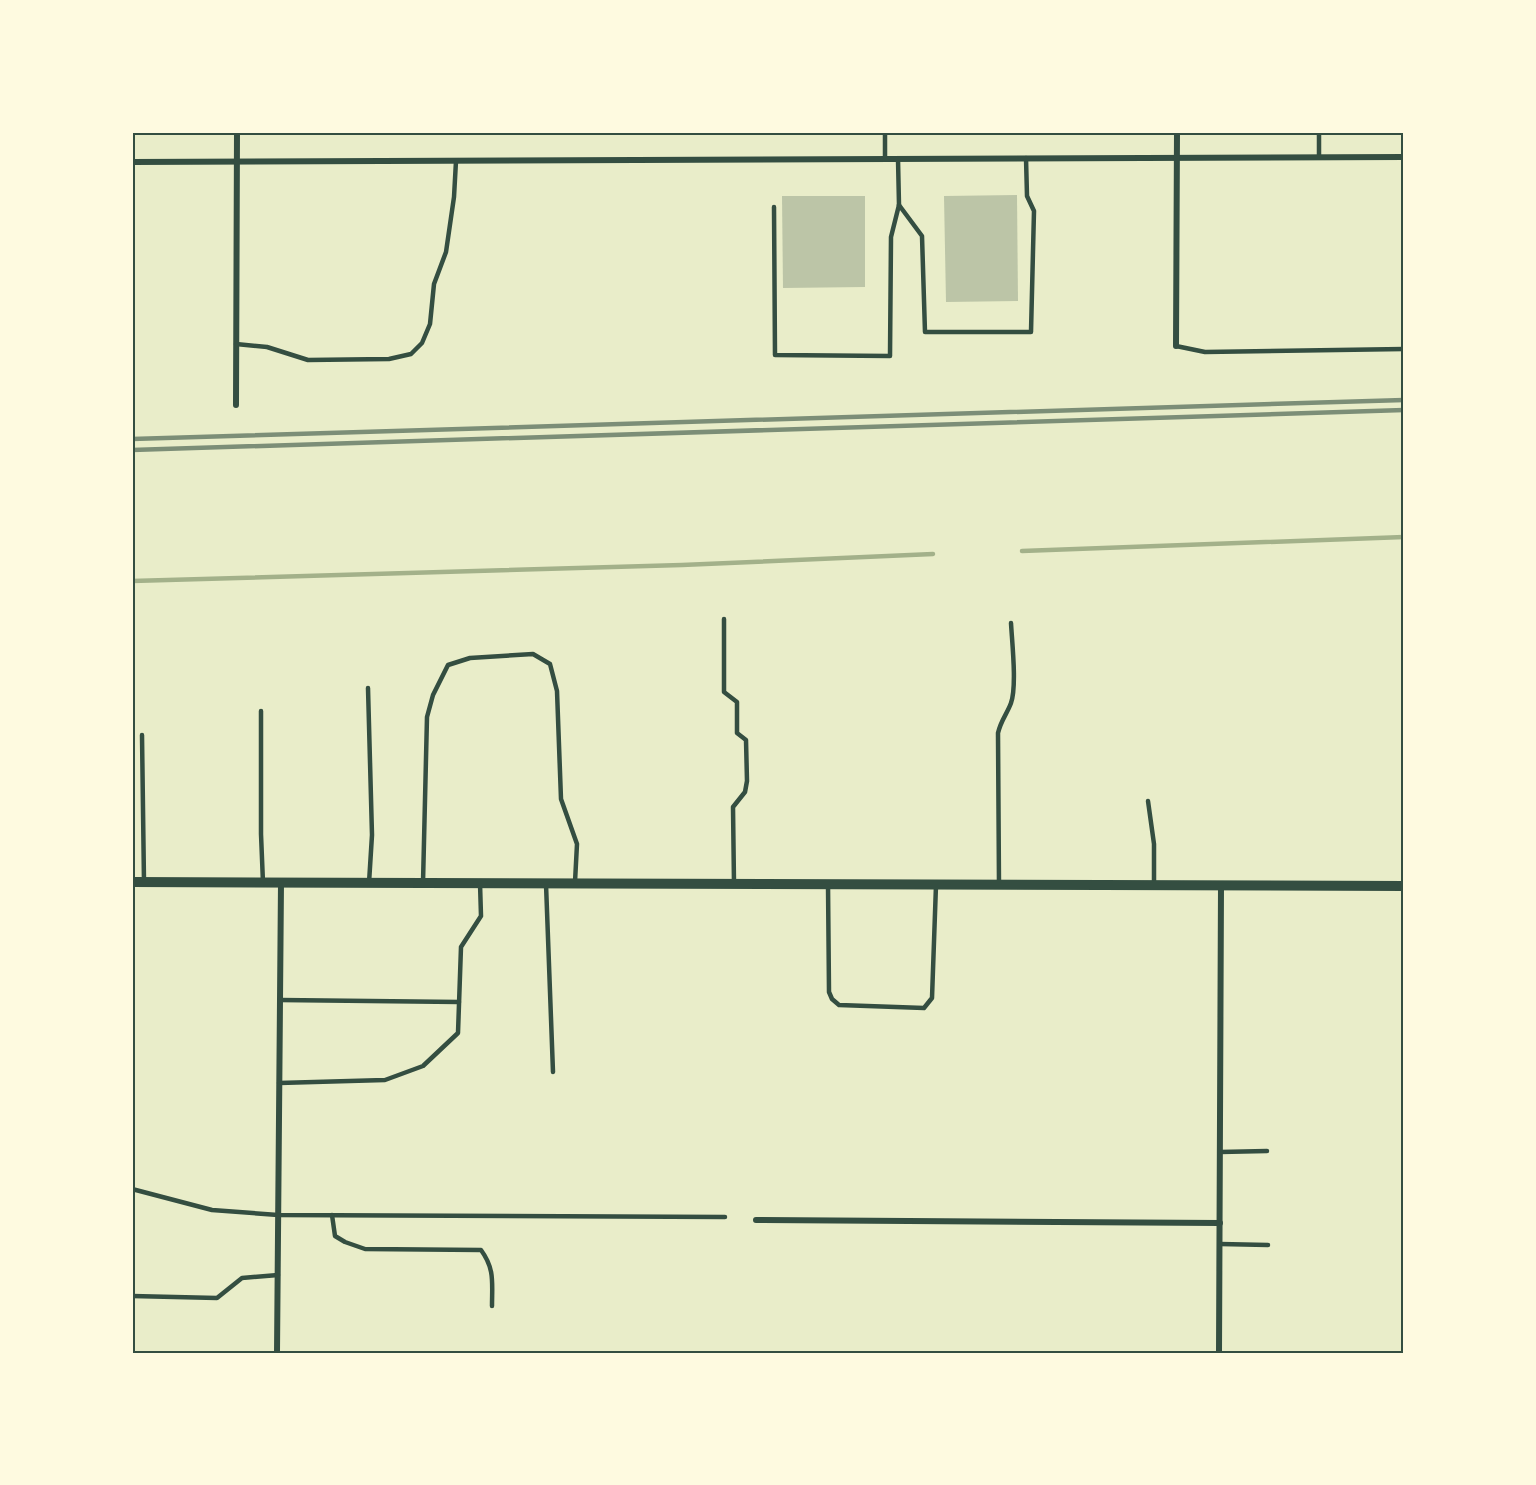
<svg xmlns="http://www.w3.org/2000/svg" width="1536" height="1485" font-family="'DM Sans',sans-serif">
  <rect width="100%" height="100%" fill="#e9edc9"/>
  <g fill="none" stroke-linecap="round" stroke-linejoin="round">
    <g stroke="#a3b18a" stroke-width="4.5">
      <polyline points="1022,551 1404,537"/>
      <polyline points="132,581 682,565 933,554"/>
    </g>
  </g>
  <g fill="#bcc5a7">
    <polygon points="1017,195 1018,301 946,302 944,196"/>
    <polygon points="782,196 865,196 865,287 783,288"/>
  </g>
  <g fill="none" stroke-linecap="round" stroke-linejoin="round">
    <g stroke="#344e41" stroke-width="4.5">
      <polyline points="885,132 885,159"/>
      <polyline points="1319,132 1319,157"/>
      <polyline points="899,205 922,236 925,332 1031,332 1034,211 1027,196 1026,158"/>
      <polyline points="774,207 775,355 890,356 891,237 899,205 898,159"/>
      <polyline points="236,344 267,347 308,360 389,359 411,354 422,343 430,324 434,284 446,252 454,197 456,161"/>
      <polyline points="1176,346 1205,352 1404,349"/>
      <polyline points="724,619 724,692 737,702 737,733 746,740 747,781 745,792 733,807 734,884"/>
      <polyline points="368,688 372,835 369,883"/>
      <polyline points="261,711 261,834 263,883"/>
      <polyline points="142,735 144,882"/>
      <polyline points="1148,801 1154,844 1154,885"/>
      <polyline points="423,883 427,717 433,695 448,665 470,658 533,654 550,664 557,691 561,799 577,844 575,882"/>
      <polyline points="546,884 553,1072"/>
      <polyline points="828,884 829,992 832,999 839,1005 924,1008 932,998 936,885"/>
      <path d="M999 885 998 733C1001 720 1007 714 1011 703 1017 686 1012 642 1011 623"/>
      <polyline points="280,1000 459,1002"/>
      <polyline points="279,1083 385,1080 423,1066 458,1033 461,947 481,916 480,883"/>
      <polyline points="1220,1152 1267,1151"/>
      <polyline points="132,1189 212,1210 278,1215 725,1217"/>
      <path d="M332 1215 335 1236 345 1242 365 1249 481 1250C495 1269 492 1283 492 1306"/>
      <polyline points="1220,1244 1268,1245"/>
      <polyline points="132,1296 217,1298 242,1278 278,1275"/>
    </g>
    <g stroke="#344e41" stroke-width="6">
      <polyline points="132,162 1404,157"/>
      <polyline points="1176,346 1177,132"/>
      <polyline points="236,405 237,132"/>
      <polyline points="756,1220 1220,1223"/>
      <polyline points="277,1353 281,883"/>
      <polyline points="1219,1353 1221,886"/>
    </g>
    <polyline stroke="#344e41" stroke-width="10" points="132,882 1404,886"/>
    <g stroke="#7c8e77" stroke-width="4.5">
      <polyline points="132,439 1404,400"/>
      <polyline points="132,450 1404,410"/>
    </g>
  </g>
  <rect width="1536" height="1485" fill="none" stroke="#fefae0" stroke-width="267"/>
  <rect x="134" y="134" width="1268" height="1218" fill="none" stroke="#344e41" stroke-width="2"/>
</svg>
